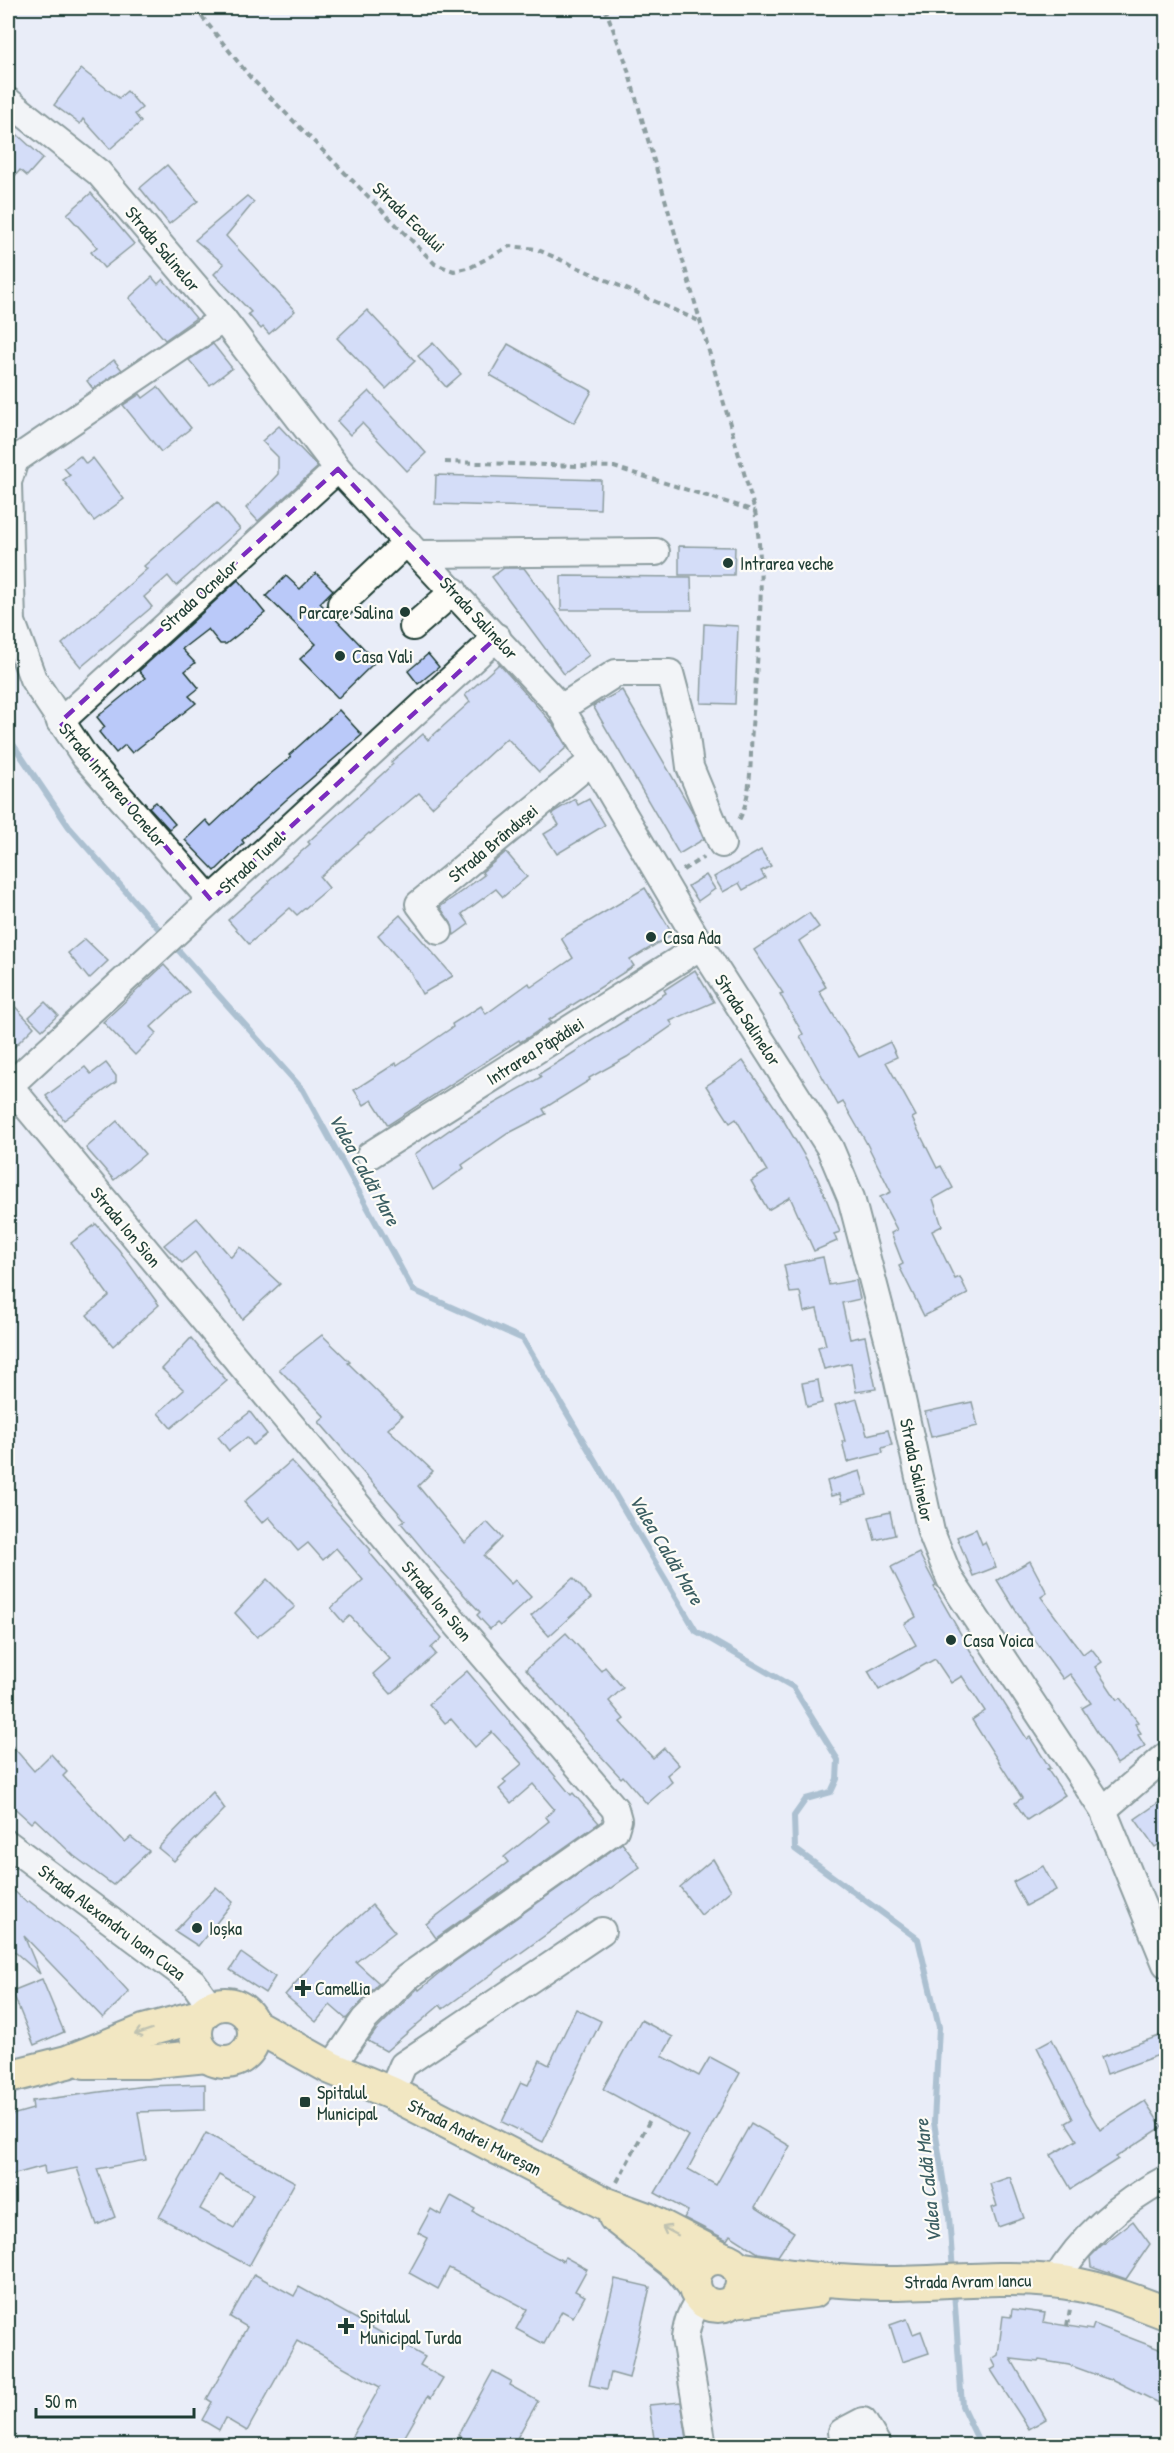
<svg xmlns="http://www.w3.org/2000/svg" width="1174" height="2453" font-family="'Patrick Hand',sans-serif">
  <rect width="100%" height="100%" fill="#e9edf8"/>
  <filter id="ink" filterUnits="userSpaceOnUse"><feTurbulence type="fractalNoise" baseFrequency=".0167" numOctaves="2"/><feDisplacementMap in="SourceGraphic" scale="12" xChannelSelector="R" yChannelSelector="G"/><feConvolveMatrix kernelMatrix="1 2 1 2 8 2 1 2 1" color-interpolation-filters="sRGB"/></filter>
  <g filter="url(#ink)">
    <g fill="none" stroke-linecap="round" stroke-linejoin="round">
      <g stroke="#628ba2" stroke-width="6">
        <polyline points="8,737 69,827 165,936"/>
        <polyline points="172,943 303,1090 413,1290 523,1339 696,1631 793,1687 838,1760 837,1779 831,1792 806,1799 794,1816 795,1849 918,1939 939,2027 934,2122 949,2216 953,2272"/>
        <polyline points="954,2291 962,2406 981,2446"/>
      </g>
    </g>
    <g fill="#bac9f9" stroke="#1f3d34" stroke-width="1.5" fill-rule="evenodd">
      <polygon points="81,69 119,98 127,91 142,108 135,114 141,122 110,149 83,119 80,124 54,105"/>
      <polygon points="8,126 43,158 27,176 20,170 8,184"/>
      <polygon points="167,165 198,201 169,224 140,188"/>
      <polygon points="91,193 134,244 104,268 91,252 97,247 67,214"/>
      <polygon points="247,196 254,202 226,236 295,311 269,334 263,327 261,329 248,314 251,312 214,274 224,264 195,240"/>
      <polygon points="152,277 158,284 163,279 196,318 165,340 129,298"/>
      <polygon points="367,310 415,361 386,389 337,338"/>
      <polygon points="433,343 461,374 446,387 418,356"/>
      <polygon points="213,344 232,368 210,385 189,360"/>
      <polygon points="508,344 592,391 574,423 490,375"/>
      <polygon points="114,360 122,370 93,389 87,381"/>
      <polygon points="158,387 191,428 161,452 123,405 140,394 143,398"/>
      <polygon points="369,391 426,453 407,471 362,423 350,435 337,421"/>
      <polygon points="279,426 318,467 258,521 246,508 278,474 278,457 262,441"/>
      <polygon points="80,456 86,464 93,458 124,499 94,521 63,480 70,475 64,468"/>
      <polygon points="436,475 601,480 600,509 435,504"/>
      <polygon points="217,502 240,529 176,586 168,576 144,597 152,607 81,667 62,644 147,569 144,566"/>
      <polygon points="679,546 735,547 734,575 679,575"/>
      <polygon points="504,568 524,568 589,655 564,674 492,577"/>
      <polygon points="316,573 333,590 320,603 376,661 338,698 300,659 316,644 266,596 286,576 300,589"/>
      <polygon points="561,576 691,577 692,610 561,610"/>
      <polygon points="238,580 265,613 226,644 220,644 208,629 182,649 195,663 185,671 199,688 189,696 196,703 132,753 125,745 116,753 99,732 105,727 97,717 145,678 139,671"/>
      <polygon points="704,624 738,626 735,704 701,703"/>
      <polygon points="428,654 439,667 418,684 408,671"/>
      <polygon points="499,664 552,723 567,747 539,772 507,738 432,807 419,793 370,834 369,833 320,877 329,888 297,915 290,908 249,944 228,920 269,883 268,881 310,844 308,842 393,764 391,762 423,734 428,740 470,702 465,695"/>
      <polygon points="622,690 691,809 704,839 679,854 593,706"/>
      <polygon points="339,710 362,735 286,800 242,840 244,843 215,871 185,840 206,820 211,826 257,783 258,784 291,757 289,755"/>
      <polygon points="575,799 578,805 589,799 605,825 557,854 544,834 559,825 552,813"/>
      <polygon points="156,802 175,824 169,829 149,807"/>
      <polygon points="761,850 771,866 761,871 765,878 743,890 739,883 723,892 714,877"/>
      <polygon points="506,852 527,877 503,897 496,889 462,914 469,924 454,935 451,923 440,907 484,875 482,872"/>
      <polygon points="706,875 715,889 698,901 688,886"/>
      <polygon points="645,888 673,934 630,960 634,966 549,1020 551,1022 527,1038 520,1042 519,1040 388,1125 372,1100 364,1105 354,1090 396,1063 397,1065 453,1027 452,1024 481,1006 486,1014 529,983 531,987 573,958 561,938"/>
      <polygon points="809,913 819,927 799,941 826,987 819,991 859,1057 890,1042 897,1057 886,1062 916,1116 912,1118 937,1168 941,1166 953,1188 933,1199 942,1226 932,1231 955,1279 960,1277 968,1294 924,1316 899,1266 903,1264 891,1233 897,1230 880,1197 891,1192 866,1142 843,1102 838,1105 800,1036 803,1034 780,994 783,993 754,950"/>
      <polygon points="400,915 453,976 422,994 411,973 378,935"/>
      <polygon points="85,939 108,961 89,979 68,953"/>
      <polygon points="164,965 189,992 151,1027 157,1033 135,1055 103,1022"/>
      <polygon points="695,970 714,1002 670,1021 673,1025 627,1057 589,1078 590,1080 543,1109 546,1114 507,1134 462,1165 464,1168 433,1190 415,1154 458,1124 541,1077 539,1074 626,1020 625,1019 666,993 664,990"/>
      <polygon points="8,999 34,1027 8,1053"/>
      <polygon points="45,1002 58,1015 42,1030 29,1017"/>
      <polygon points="743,1061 781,1116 817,1177 840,1232 834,1234 837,1241 814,1251 790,1197 768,1210 751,1181 767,1171 736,1119 730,1123 706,1086"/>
      <polygon points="106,1063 116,1076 116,1082 64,1120 46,1096 85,1067 91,1074"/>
      <polygon points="117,1121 145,1154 114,1180 86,1148"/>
      <polygon points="197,1218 231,1257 240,1247 280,1284 242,1319 195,1252 182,1263 164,1245"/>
      <polygon points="96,1224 119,1250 159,1305 113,1346 87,1315 109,1296 71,1243"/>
      <polygon points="823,1257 829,1285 856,1280 860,1299 842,1303 850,1339 865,1336 876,1389 856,1392 851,1363 824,1369 818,1347 826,1345 817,1309 804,1312 800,1292 790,1293 784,1265"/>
      <polygon points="322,1335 350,1362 348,1363 402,1416 388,1429 433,1471 418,1486 465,1543 487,1522 502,1538 484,1556 511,1584 515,1580 531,1597 500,1626 497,1623 490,1629 477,1615 480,1612 436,1565 401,1523 405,1520 319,1422 325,1417 279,1369"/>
      <polygon points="191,1338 227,1381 171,1428 158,1413 184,1390 162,1369"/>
      <polygon points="818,1380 822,1403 807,1407 802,1383"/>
      <polygon points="857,1399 867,1435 888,1430 892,1445 882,1448 883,1453 847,1462 842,1441 845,1441 835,1405"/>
      <polygon points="972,1402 978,1426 931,1437 925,1412"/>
      <polygon points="250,1412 267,1434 253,1445 247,1437 229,1451 218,1437"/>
      <polygon points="291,1461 371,1550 369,1552 442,1638 431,1648 436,1654 391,1694 373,1674 390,1659 350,1616 343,1622 331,1608 363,1580 336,1548 323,1560 308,1543 298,1551 269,1517 262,1523 244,1502"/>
      <polygon points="860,1471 867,1495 842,1502 840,1494 831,1496 827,1481"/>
      <polygon points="890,1512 895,1535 875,1540 869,1517"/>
      <polygon points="976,1529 982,1544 985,1542 996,1567 973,1576 957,1537"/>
      <polygon points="919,1553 936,1586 934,1587 970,1650 1027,1739 1030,1737 1050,1768 1047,1769 1065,1795 1027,1820 1015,1803 1022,1798 972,1720 985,1711 962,1676 951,1683 935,1659 879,1690 868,1671 916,1645 904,1624 916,1617 891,1567"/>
      <polygon points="1030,1561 1047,1593 1041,1597 1083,1654 1091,1648 1102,1662 1095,1667 1117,1700 1120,1698 1138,1722 1135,1724 1141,1733 1138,1735 1145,1746 1117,1764 1082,1708 1091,1703 1070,1674 1063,1679 1027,1629 997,1580"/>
      <polygon points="573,1578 591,1598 549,1636 531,1616"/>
      <polygon points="267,1579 295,1607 257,1637 235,1613"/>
      <polygon points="566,1633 601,1671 605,1667 623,1688 609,1701 624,1719 620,1722 653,1758 664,1748 679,1765 667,1775 672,1782 647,1804 623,1776 621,1778 599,1754 526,1669"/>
      <polygon points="467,1671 571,1795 573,1793 599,1823 436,1938 426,1924 508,1862 504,1857 549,1821 546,1817 554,1809 533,1784 511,1803 499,1789 506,1783 503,1780 522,1764 492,1732 475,1747 451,1719 445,1723 429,1704"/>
      <polygon points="8,1741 34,1771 51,1754 67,1772 63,1776 125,1842 131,1837 149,1851 113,1885 74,1856 35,1819 31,1823 8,1802"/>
      <polygon points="213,1792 225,1809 174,1861 158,1848"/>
      <polygon points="1167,1797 1167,1839 1155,1847 1135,1819"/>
      <polygon points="622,1843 640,1867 443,2009 440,2005 386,2051 368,2041 376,2030 418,1988 419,1990 454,1962"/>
      <polygon points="713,1859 731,1890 701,1915 680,1887"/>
      <polygon points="1043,1866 1056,1890 1026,1906 1013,1882"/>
      <polygon points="8,1885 27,1903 29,1901 83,1942 129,1992 103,2018 24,1936 40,1974 8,1946"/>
      <polygon points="216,1887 233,1902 198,1946 175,1931"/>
      <polygon points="372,1905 395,1932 356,1962 379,1983 346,2019 330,2005 316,2022 285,1995 332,1941"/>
      <polygon points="241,1953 275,1977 265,1993 230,1970"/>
      <polygon points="42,1979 64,2032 34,2045 12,1991"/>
      <polygon points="576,2009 601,2021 543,2142 502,2122 521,2082 528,2085 540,2060 549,2065"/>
      <polygon points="641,2020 673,2037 662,2056 699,2076 710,2057 740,2073 688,2169 716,2185 751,2123 790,2146 755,2207 794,2232 778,2256 758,2253 730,2235 727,2240 684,2218 688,2211 655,2193 689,2136 603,2089"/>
      <polygon points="1167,2033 1167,2052 1107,2074 1101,2057"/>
      <polygon points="1052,2039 1085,2105 1100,2130 1145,2101 1162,2127 1116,2157 1118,2159 1071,2189 1051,2155 1077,2140 1066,2123 1073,2119 1037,2047"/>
      <polygon points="205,2084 205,2110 138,2112 146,2160 97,2169 115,2217 97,2225 77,2168 45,2174 44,2166 8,2176 8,2116 33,2109 32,2101 145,2086"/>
      <path d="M206 2133 295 2182 249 2266 159 2217ZM219 2175 253 2194 234 2228 200 2209Z"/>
      <polygon points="1010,2177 1024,2218 998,2227 992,2208 997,2206 990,2184"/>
      <polygon points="451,2196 475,2209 473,2212 563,2261 565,2257 587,2269 575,2291 585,2296 573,2317 562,2311 544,2344 516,2329 527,2309 449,2268 438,2289 409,2273 428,2238 418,2233 431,2209 441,2215"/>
      <polygon points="1133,2221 1150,2244 1126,2279 1091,2267 1090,2257 1101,2246"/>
      <polygon points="254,2274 294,2296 299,2287 425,2357 420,2365 443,2378 431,2398 428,2396 400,2445 347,2445 380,2387 297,2341 247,2431 225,2418 219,2430 202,2420 212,2402 207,2399 247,2327 230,2317"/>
      <polygon points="615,2279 650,2287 629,2378 611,2373 607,2389 589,2385"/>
      <polygon points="1012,2309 1045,2313 1043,2322 1092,2330 1094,2324 1167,2352 1167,2407 1111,2379 1110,2380 1069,2365 1039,2360 1038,2362 1011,2359 1046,2419 1029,2429 991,2370 996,2367 992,2359 998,2355 1003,2316 1011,2317"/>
      <polygon points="907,2319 913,2334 921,2331 929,2353 902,2362 890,2325"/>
      <polygon points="493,2371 511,2381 509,2385 538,2401 513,2445 477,2445 458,2435"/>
      <polygon points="681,2402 688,2445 655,2445 649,2405"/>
    </g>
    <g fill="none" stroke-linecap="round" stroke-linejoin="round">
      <g stroke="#1f3d34" stroke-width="30">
        <g id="minor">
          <polyline points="8,101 99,173 223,319 338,469 561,708 701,946 830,1148 851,1198 892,1354 931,1532 950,1579 1103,1810 1166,1964"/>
          <polyline points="8,482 15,460 223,319"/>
          <polyline points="8,484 12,622 33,679 85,757 211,900"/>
          <polyline points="419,554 656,552"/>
          <polyline points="341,604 407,542"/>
          <polyline points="413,627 454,591"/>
          <polyline points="561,708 616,673 670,673 685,729 690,767 722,844"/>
          <polyline points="60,722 338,469"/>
          <polyline points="439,931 419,904 592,761"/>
          <polyline points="8,1084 453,1620 615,1809 618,1820 615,1830 406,1978 364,2020 331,2068"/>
          <polyline points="8,1087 497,637"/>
          <polyline points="370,1155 701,946"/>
          <polyline points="1103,1810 1166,1756"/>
          <polyline points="8,1844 193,1982 211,2007"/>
          <polyline points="391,2093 403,2065 602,1931"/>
          <path d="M1055 2281C1082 2236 1120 2203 1166 2179"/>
          <path d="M701 2300C690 2310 687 2325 685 2338L703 2446"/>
          <polyline points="842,2432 863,2421 878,2446"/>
        </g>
      </g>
      <g stroke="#1f3d34" stroke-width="36">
        <g id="major">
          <circle cx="225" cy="2033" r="29"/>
          <polyline points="254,2025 331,2068 391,2093 606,2204 647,2219 722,2258"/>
          <polyline points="85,2062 145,2062 207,2056"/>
          <polyline points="8,2077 67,2062 144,2031 200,2016"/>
          <polyline points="615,2217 679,2267 693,2284"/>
          <circle cx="718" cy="2282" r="24"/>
          <path d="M738 2268C785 2276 831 2282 879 2283 937 2284 994 2275 1052 2281 1091 2284 1130 2299 1166 2313"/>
          <polyline points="734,2301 814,2291"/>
        </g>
      </g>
      <g stroke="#1f3d34" stroke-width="4" stroke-dasharray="6 4.5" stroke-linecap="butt">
        <polyline points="195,8 250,77 435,264 454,271 471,267 510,246 536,249 699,321"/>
        <path d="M605 8 625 60 755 511C767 583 757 655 752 727 750 757 753 795 738 822"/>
        <polyline points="445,462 614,467 755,511"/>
        <polyline points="683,870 704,857"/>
        <polyline points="617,2182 652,2116"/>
        <polyline points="1067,2326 1070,2309"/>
      </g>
      <use href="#minor" stroke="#fdfcf7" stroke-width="26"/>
      <use href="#major" stroke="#fce080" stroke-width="32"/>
    </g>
    <defs><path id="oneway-shaft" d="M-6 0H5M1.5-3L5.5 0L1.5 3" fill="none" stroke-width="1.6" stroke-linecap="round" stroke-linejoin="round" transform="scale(1.5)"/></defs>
    <g stroke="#8e8e5a">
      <use href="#oneway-shaft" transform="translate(143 2032) rotate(162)"/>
      <use href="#oneway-shaft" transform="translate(670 2231) rotate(-152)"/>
    </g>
  </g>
  <path d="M0 0H1174V2453H0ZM338 469 497 637 211 900 60 722Z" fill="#e9edf8" fill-opacity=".55" fill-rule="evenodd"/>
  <path fill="none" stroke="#7b2cbf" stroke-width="4.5" stroke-dasharray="12 8" stroke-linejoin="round" d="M338 469 497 637 211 900 60 722Z"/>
  <g fill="#1f3d34" stroke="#fdfcf7" stroke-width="2">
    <circle cx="728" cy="563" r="6"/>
    <circle cx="405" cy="612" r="6"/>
    <circle cx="340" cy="656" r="6"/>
    <circle cx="651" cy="937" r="6"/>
    <circle cx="951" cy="1640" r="6"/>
    <circle cx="197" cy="1928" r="6"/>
    <path d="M300 1979h6v6h6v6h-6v6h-6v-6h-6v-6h6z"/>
    <rect x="299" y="2096" width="12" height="12" rx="3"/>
    <path d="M343 2317h6v6h6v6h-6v6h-6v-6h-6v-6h6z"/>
  </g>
  <g text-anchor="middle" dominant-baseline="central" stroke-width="4.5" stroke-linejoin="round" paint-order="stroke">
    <g font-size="18" fill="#1f3d34" stroke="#fdfcf7">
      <text transform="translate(409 217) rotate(44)">Strada Ecoului</text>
      <text transform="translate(163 249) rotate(50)">Strada Salinelor</text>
      <text transform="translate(199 595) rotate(-42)">Strada Ocnelor</text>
      <text transform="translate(479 618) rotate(47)">Strada Salinelor</text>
      <text transform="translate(113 785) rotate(50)">Strada Intrarea Ocnelor</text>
      <text transform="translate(493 843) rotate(-40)">Strada Brândușei</text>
      <text transform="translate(252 862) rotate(-43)">Strada Tunel</text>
      <text transform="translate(748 1020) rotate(57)">Strada Salinelor</text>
      <text transform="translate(535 1051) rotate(-32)">Intrarea Păpădiei</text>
      <text transform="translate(126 1227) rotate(50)">Strada Ion Sion</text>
      <text transform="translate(917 1470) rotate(78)">Strada Salinelor</text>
      <text transform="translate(437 1601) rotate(50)">Strada Ion Sion</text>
      <text transform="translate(112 1922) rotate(37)">Strada Alexandru Ioan Cuza</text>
      <text transform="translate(475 2137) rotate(27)">Strada Andrei Mureșan</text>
      <text transform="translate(968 2281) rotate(-1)">Strada Avram Iancu</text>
    </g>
    <g font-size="18" fill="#1f3d34" stroke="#fdfcf7" text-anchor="start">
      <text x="740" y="563">Intrarea veche</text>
      <text x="393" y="612" text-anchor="end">Parcare Salina</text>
      <text x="352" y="656">Casa Vali</text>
      <text x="663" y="937">Casa Ada</text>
      <text x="963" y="1640">Casa Voica</text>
      <text x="209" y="1928">Ioșka</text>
      <text x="315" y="1988">Camellia</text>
      <text x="317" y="2092">Spitalul<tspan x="317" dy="21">Municipal</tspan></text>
      <text x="360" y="2316">Spitalul<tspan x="360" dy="21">Municipal Turda</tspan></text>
    </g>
    <g font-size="20" font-style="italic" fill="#3b5e62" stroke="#fdfcf7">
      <text transform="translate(365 1169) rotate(61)">Valea Caldă Mare</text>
      <text transform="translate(667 1549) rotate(59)">Valea Caldă Mare</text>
      <text transform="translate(927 2181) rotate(-96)">Valea Caldă Mare</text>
    </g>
  </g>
  <rect width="1174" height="2453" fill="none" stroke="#fdfcf7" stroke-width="30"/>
  <rect x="15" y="15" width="1144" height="2423" fill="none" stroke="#1f3d34" stroke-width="2" filter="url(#ink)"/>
  <path d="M36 2408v9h158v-9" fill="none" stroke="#1f3d34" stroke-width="3"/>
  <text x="45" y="2408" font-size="18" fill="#1f3d34" stroke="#fdfcf7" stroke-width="4.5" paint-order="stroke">50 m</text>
</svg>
